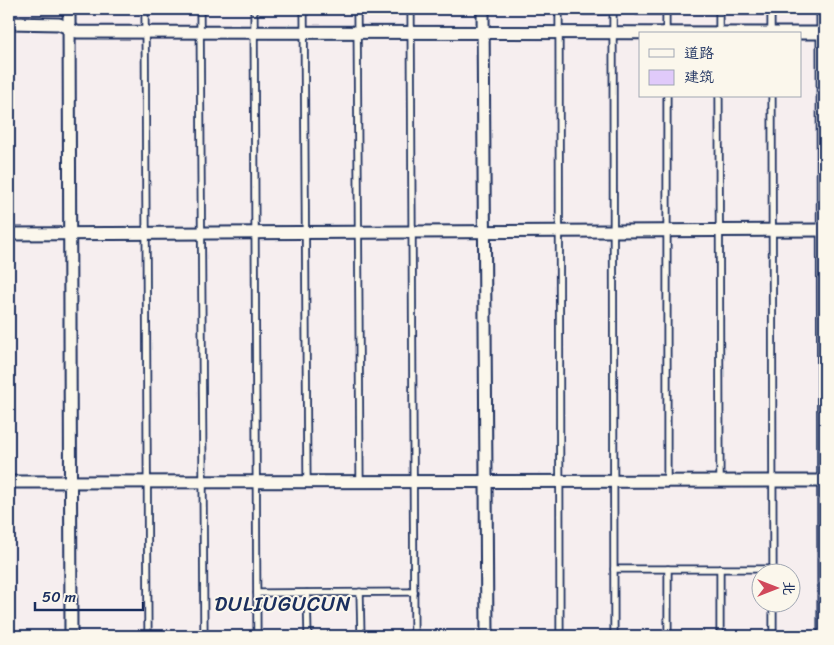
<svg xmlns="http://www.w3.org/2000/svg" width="834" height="645" font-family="Sriracha,'LXGW WenKai TC',sans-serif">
  <defs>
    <pattern id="building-hatch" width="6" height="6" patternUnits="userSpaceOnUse" patternTransform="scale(1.25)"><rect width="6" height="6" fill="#e0cafa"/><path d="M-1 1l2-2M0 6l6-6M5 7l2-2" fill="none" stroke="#c0aed9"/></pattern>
  </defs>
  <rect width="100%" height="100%" fill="#f6eeef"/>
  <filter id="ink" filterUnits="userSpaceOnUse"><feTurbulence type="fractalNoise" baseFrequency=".02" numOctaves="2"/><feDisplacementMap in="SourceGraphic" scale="10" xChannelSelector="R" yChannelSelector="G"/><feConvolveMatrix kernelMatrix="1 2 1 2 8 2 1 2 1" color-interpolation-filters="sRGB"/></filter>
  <g filter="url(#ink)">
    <g fill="url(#building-hatch)" stroke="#1b2f5e">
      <rect x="583" y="9" width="24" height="6"/>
      <rect x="636" y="9" width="24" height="6"/>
      <rect x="689" y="9" width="24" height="4"/>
      <rect x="738" y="9" width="25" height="6"/>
    </g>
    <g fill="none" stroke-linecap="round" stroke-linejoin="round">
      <g stroke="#1b2f5e" stroke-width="9">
        <g id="service">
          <polyline points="145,9 148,636"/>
          <polyline points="200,9 204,636"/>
          <polyline points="254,9 257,636"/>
          <polyline points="304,9 307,482"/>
          <polyline points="357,9 360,481"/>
          <polyline points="411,9 414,636"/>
          <polyline points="559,9 560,636"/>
          <polyline points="613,9 614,636"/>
          <polyline points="666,9 666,34"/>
          <polyline points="719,9 719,34"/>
          <polyline points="771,9 771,34"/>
          <polyline points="820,9 821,636"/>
          <polyline points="667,96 667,481"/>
          <polyline points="719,96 720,481"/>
          <polyline points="772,96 773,572"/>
          <polyline points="614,569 773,569"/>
          <polyline points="668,569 668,636"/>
          <polyline points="720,569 720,636"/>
          <polyline points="360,592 361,636"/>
          <polyline points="257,593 414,592"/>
          <polyline points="307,593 308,636"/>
          <polyline points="773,602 773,636"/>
        </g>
      </g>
      <g stroke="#1b2f5e" stroke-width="15">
        <g id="minor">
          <polyline points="69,9 71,636"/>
          <polyline points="483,9 487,636"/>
          <polyline points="9,23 59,24 77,32 825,33"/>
          <polyline points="9,234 825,230"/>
          <polyline points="9,482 825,481"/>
        </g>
      </g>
      <use href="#service" stroke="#fbf7ec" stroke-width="5.5"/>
      <use href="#minor" stroke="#fbf7ec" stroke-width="11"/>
    </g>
  </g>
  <g text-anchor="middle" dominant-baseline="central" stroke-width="4" stroke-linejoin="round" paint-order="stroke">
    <g font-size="21" letter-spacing="1" fill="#1b2f5e" stroke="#fbf7ec">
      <text x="283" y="604">DULIUGUCUN</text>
    </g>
  </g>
  <rect width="834" height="645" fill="none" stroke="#fbf7ec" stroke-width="30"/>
  <rect x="15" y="15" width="804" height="615" fill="none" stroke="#1b2f5e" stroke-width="2" filter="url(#ink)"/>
  <rect x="639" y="32" width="162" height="65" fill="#fbf7ec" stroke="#a1a7b3"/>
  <rect x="649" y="49" width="25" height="8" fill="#fbf7ec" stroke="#a1a7b3"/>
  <text x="684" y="58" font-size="15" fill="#1b2f5e">道路</text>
  <rect x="649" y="70" width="25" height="15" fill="#e0cafa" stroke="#a1a7b3"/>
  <text x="684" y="82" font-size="15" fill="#1b2f5e">建筑</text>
  <g transform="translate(776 588) rotate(90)"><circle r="24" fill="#fbf7ec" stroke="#a1a7b3"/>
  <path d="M0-4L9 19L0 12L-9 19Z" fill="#d1495b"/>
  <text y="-8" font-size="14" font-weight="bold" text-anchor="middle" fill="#1b2f5e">北</text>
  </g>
  <path d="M35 602v8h108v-8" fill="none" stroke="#1b2f5e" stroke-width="2.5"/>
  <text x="42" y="602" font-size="15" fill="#1b2f5e" stroke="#fbf7ec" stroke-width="4" paint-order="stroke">50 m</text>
</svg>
